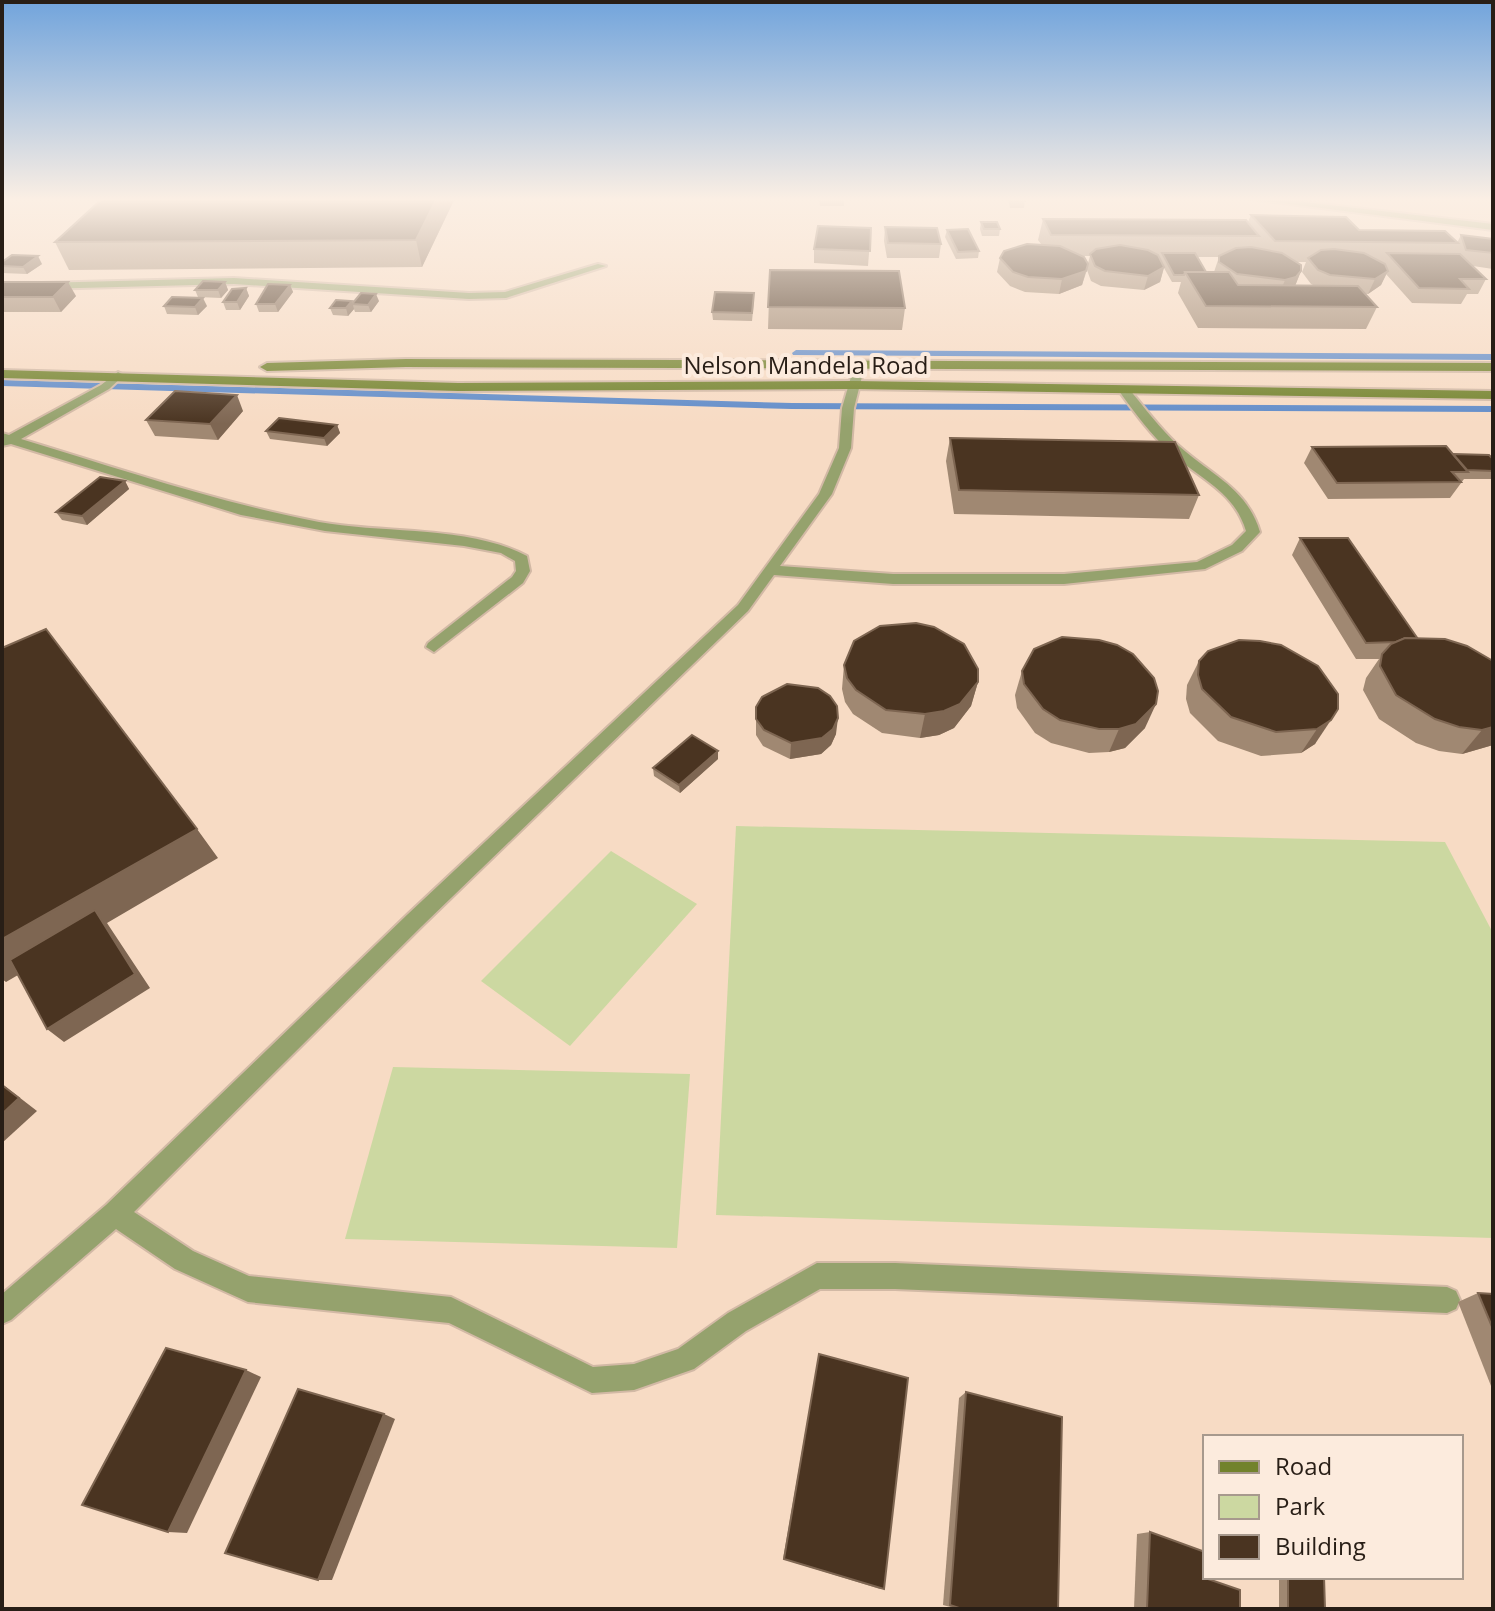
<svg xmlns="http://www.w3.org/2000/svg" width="1495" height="1611" font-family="'Open Sans',sans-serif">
  <rect width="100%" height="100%" fill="#f7dbc4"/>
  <g fill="#ccd8a1">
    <polygon points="736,826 1445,842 1493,933 1493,1238 716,1215"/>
    <polygon points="611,851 697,904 570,1046 481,981"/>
    <polygon points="393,1067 690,1074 677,1248 345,1239"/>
  </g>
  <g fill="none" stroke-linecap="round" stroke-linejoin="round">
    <g fill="#5f8bc9" fill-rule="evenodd">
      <polygon points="796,350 1493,354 1493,360 793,355 792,353"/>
      <polygon points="2,380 792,403 1493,406 1493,412 792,409 2,386"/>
    </g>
    <g stroke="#d2b9a5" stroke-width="4">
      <g id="service">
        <polygon points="1242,198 1270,198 1493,224 1493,230"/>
        <polygon points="598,264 606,266 506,298 469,299 234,284 2,290 2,284 234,278 469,293 505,292"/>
        <path d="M855 363 865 365 854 408 851 448 832 494 780 566 893 574H1064L1197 562 1232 545 1246 531C1234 491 1200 479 1171 453 1151 435 1135 413 1119 391L1125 387 1129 389C1145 408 1160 429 1179 446 1211 475 1247 488 1260 532L1242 551 1205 569 1064 584H893L774 575 748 611 422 926 134 1212 193 1251 249 1276 451 1297 593 1367 634 1364 678 1349 728 1313 817 1263H895L1447 1287 1456 1291 1460 1300 1456 1309 1447 1313 895 1289H820L746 1331 694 1369 634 1390 592 1393 449 1323 248 1302 175 1269 116 1229 11 1320 2 1324V1294L106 1205 408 914 738 605 819 494 839 448 842 408Z"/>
        <path d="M118 372 124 375 109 389 21 439C120 469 216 502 319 522 384 534 468 525 527 556L530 571 523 583 434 652 426 647 428 643 512 577 516 571 515 561 501 553 464 546 325 531 241 515 11 444 2 446V433L9 435 101 385Z"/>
      </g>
    </g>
    <g stroke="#d2b9a5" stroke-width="4">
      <g id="secondary">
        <polygon points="406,359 1493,363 1493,371 406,367 267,371 260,367 267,363"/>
        <polygon points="2,370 458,383 854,381 1493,391 1493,399 854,389 458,391 2,378"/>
      </g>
    </g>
    <use href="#service" fill="#95a26d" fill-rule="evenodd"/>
    <use href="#secondary" fill="#72822c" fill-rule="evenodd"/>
  </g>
  <g fill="#a08872" fill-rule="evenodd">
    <polygon points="103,198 455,198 422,267 69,270 55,242"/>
    <polygon points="819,198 844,198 844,206 820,206"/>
    <polygon points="1008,198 1025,198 1024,208 1010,208"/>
    <path d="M1251 215 1457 243 1461 235 1493 239V269L1473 266 1486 279 1478 294H1467L1461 304 1412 303 1386 274 1381 285 1368 294H1365L1377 307 1366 329 1198 328 1178 293 1181 282H1172L1164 268 1160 282 1144 290 1101 286 1091 281 1087 270 1082 285 1059 294 1025 292 1010 286 997 272 1000 258 1041 244 1038 240 1043 219 1248 222ZM1084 256H1090L1088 263ZM1197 257H1219L1214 272H1206ZM1296 262H1306L1302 272 1311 284 1315 286H1295L1301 271Z"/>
    <polygon points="981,222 1000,229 999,236 982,236 980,229"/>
    <polygon points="885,227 941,244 939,258 887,258 884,241"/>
    <polygon points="871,228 868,266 814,263 814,249"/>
    <polygon points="947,230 979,251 978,258 956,259 945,237"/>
    <polygon points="2,262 42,264 27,274 2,273"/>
    <polygon points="770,270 905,308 902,330 768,329"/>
    <polygon points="2,282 76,296 61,312 2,312"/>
    <polygon points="225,282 228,290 221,298 198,297 195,290"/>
    <polygon points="290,285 293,292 278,312 259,312 256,304"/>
    <polygon points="246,288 249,296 240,310 226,310 223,302"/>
    <polygon points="754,300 752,321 713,320 712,312"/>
    <polygon points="379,301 371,312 355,312 354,309 348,316 333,315 330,308"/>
    <polygon points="164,306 207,306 198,315 167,314"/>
    <polygon points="243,411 218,440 155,436 146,420"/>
    <polygon points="337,425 340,433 327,446 270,439 266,431"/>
    <polygon points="950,438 1199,495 1189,519 954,514 946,461"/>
    <polygon points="1312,447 1453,454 1493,459 1493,479 1464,479 1450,498 1328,499 1304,463"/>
    <polygon points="125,481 129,489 87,525 62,520 56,512"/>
    <polygon points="1300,538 1418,639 1493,661 1493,745 1462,754 1439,751 1416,743 1379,719 1363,690 1366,678 1379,659 1356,659 1292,555"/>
    <polygon points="1199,661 1338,694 1315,744 1301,753 1261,756 1218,741 1190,713 1186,699 1187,685"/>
    <polygon points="844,665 978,682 971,706 954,728 939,735 920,738 882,733 853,714 845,702 842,689"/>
    <polygon points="1022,671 1145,728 1125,748 1109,752 1089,753 1051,743 1035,733 1017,708 1015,695"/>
    <polygon points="756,707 836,734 831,745 821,754 790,759 763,746 756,735"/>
    <polygon points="718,759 680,793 654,776 653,768"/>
    <polygon points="1478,1293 1493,1294 1493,1391 1458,1302"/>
    <polygon points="819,1354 884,1589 880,1589 783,1559"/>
    <polygon points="966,1392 1058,1609 958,1609 943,1605 959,1398"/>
    <polygon points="1150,1532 1208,1579 1240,1609 1134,1609 1137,1534"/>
    <polygon points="1279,1577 1324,1577 1325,1609 1279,1609"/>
  </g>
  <g fill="#7e6652">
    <polygon points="437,198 455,198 422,267 416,240"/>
    <polygon points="38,256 42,264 27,274 23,267"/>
    <polygon points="1088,264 1082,285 1059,294 1062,279"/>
    <polygon points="1164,267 1160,282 1144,290 1148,276"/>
    <polygon points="1301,271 1295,286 1279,295 1285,280"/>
    <polygon points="1388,271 1381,285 1368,294 1375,279"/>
    <polygon points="68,282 76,296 61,312 53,297"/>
    <polygon points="225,282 228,290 221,298 218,290"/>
    <polygon points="290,285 293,292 278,312 275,304"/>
    <polygon points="246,288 249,296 240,310 237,302"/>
    <polygon points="376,294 379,301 371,312 368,305"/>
    <polygon points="203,298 207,306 198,315 195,307"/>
    <polygon points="352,301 354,309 348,316 346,308"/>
    <polygon points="237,395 243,411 218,440 210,424"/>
    <polygon points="337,425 340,433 327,446 324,438"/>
    <polygon points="125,481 129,489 87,525 82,516"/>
    <polygon points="978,682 971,706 954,728 939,735 920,738 925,714"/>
    <polygon points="1156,704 1145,728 1125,748 1109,752 1119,729"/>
    <polygon points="838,718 836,734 831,745 821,754 790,759 791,743"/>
    <polygon points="1331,720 1315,744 1301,753 1317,729"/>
    <polygon points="1493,727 1493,745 1462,754 1482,730"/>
    <polygon points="718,751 718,759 680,793 679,785"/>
    <polygon points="197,829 218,858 107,923 150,988 64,1042 47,1029 104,925 6,982 2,979 2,939"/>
    <polygon points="2,1084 37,1111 2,1143"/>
    <polygon points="246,1370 261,1377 187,1533 168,1532"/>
    <polygon points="384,1414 395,1419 332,1580 318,1580"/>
  </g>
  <g fill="#4a3421" stroke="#7e6652" stroke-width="2">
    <polygon points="103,198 437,198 416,240 55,242"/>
    <polygon points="1011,198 1025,198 1025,201 1012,201"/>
    <polygon points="1251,215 1346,217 1359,230 1445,231 1458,243 1275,241"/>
    <polygon points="1043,219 1246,220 1259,236 1051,235"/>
    <polygon points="981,222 997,222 1000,229 984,229"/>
    <polygon points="818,226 871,228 870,251 814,249"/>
    <polygon points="885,227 937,228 941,244 888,243"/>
    <polygon points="968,229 979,251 958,252 947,230"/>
    <polygon points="1461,235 1493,239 1493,253 1466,250"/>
    <polygon points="1027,244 1060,246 1084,257 1088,264 1086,271 1062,279 1028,277 1013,272 1000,258 1004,251"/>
    <polygon points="1120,245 1148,250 1158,255 1164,267 1148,276 1105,271 1095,266 1090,254 1096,249"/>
    <polygon points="1251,247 1282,253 1301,265 1301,271 1296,277 1285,280 1237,274 1219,262 1219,256 1236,248"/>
    <polygon points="1334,249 1364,253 1385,264 1388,271 1375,279 1330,275 1318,270 1308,258 1321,250"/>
    <polygon points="1162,253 1195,253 1206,272 1185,272 1184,275 1174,275"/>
    <polygon points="1387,253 1460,254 1486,279 1460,279 1469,289 1419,288"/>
    <polygon points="12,255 38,256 23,267 2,266 2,262"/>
    <polygon points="770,270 899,271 905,308 768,307"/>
    <polygon points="1185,272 1229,272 1238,285 1358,286 1377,307 1206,306"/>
    <polygon points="203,281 225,282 218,290 195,290"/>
    <polygon points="2,282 68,282 53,297 2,297"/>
    <polygon points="268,284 290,285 275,304 256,304"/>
    <polygon points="246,288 237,302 223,302 232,289"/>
    <polygon points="715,292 754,293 752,313 712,312"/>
    <polygon points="361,293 376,294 368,305 352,304"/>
    <polygon points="172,297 203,298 195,307 164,306"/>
    <polygon points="336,300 352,301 346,308 330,308"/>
    <polygon points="175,391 237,395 210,424 146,420"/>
    <polygon points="279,418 337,425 324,438 266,431"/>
    <polygon points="950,438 1175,442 1199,495 959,490"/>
    <polygon points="1446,446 1468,472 1452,472 1461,482 1337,483 1312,447"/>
    <polygon points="1453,454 1489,455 1493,459 1493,471 1467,470"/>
    <polygon points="100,477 125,481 82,516 56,512"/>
    <polygon points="1300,538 1348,538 1418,639 1405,638 1396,642 1366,643"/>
    <polygon points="916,623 934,627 964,644 978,669 978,682 960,704 944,711 925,714 886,710 856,690 847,678 844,665 854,641 880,626"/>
    <polygon points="46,629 197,829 2,939 2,648"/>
    <polygon points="1062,637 1099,640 1117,645 1133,654 1154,678 1158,691 1156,704 1136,724 1119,729 1099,729 1060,720 1043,709 1024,684 1022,671 1034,649"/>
    <polygon points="1405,638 1445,639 1467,646 1493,661 1493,727 1482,730 1459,727 1435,719 1396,695 1380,666 1382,654 1391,644"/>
    <polygon points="1239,640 1260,641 1281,645 1318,666 1338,694 1338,709 1331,720 1317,729 1276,732 1231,717 1202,689 1198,675 1199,661 1208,651"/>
    <polygon points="787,684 818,688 830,696 837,706 838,718 833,729 822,738 791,743 764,730 756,719 756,707 762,697"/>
    <polygon points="692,735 718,751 679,785 653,768"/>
    <polygon points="95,910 135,974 47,1029 10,960"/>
    <polygon points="2,1085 19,1098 2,1114"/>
    <polygon points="1478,1293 1493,1294 1493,1329"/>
    <polygon points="166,1348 246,1370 168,1532 82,1505"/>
    <polygon points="819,1354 908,1378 884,1589 784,1559"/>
    <polygon points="298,1389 384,1414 318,1580 225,1553"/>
    <polygon points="966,1392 1062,1417 1058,1609 962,1609 950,1605"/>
    <polygon points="1150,1532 1205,1552 1205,1577 1208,1577 1208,1579 1240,1590 1240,1609 1147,1609"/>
    <polygon points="1288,1577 1324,1577 1325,1609 1288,1609"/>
  </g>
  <linearGradient id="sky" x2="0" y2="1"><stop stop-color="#71a4dc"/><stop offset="0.47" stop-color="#fbefe4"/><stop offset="1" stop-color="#fbefe4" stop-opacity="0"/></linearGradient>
  <rect width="1495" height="424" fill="url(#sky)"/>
  <g text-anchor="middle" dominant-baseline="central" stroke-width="8" stroke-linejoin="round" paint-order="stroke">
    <g font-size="24" fill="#281e16" stroke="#fcebdd">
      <text x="806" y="364">Nelson Mandela Road</text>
    </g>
  </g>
  <rect width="1495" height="1611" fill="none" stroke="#281e16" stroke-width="8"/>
  <rect x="1203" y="1435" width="260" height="144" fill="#fcebdd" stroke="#a7998d" stroke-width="2"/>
  <rect x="1219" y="1461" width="40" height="12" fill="#72822c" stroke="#a7998d" stroke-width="2"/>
  <text x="1275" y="1475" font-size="24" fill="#281e16">Road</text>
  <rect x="1219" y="1495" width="40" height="24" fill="#ccd8a1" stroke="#a7998d" stroke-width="2"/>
  <text x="1275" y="1515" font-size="24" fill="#281e16">Park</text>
  <rect x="1219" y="1535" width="40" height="24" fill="#4a3421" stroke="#a7998d" stroke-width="2"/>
  <text x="1275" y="1555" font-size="24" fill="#281e16">Building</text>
</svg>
